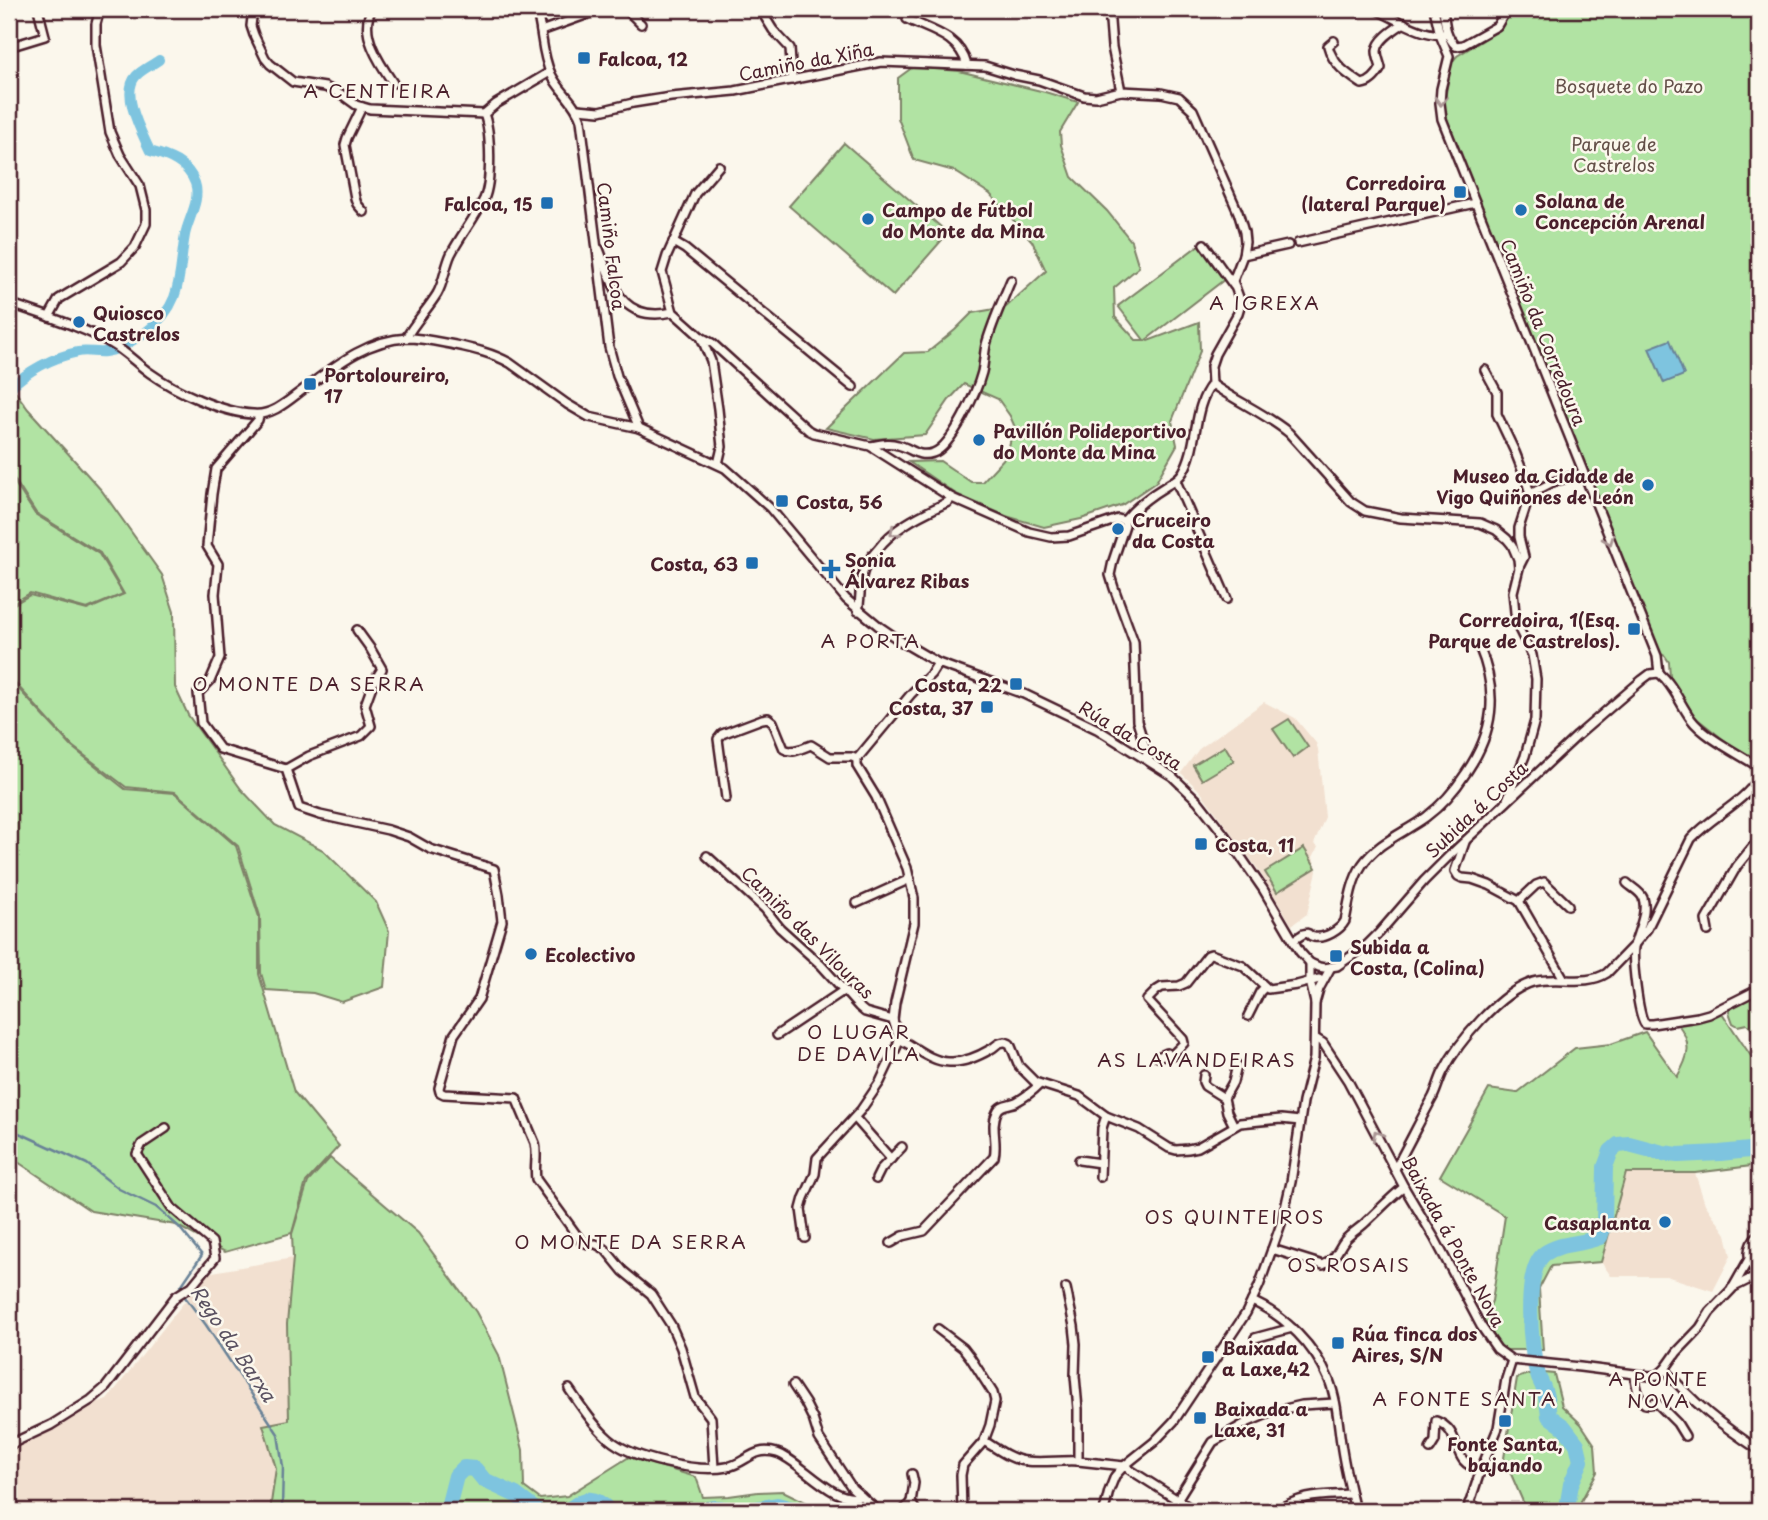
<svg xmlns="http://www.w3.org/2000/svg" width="1768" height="1520" font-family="'Playpen Sans',sans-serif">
  <rect width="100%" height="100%" fill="#fbf7ec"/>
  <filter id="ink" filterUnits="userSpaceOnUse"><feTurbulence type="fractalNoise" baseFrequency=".0143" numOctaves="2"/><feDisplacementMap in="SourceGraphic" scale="14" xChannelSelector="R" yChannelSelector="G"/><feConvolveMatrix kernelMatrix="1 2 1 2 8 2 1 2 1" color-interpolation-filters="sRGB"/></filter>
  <g filter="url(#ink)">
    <g fill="#f2e0d0">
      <polygon points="1264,702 1295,718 1316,743 1318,749 1325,817 1314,844 1318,847 1313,857 1317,871 1307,914 1292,925 1258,869 1200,791 1181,773 1199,749"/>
      <polygon points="1626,1173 1695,1173 1705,1204 1726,1234 1731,1256 1713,1291 1666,1276 1611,1276 1601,1262"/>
      <polygon points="293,1258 287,1324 289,1420 264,1425 276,1468 271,1503 271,1511 9,1511 9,1455 20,1445 51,1430 94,1403 107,1400 207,1273"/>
    </g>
    <g fill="#b1e3a3" stroke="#7e8167" stroke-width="2">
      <polygon points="1512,9 1759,9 1759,762 1724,740 1695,717 1670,677 1669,662 1665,656 1659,653 1445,119 1444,105 1451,63 1457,56 1501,29"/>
      <polygon points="913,67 959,71 1045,92 1078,102 1060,132 1061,145 1072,177 1107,211 1131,241 1139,267 1114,288 1115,317 1136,340 1144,340 1118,306 1199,245 1225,279 1146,340 1148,341 1199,322 1200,351 1172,421 1177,445 1156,482 1122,505 1081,519 1044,527 1006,516 956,494 909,462 940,461 971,482 982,482 1007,455 1014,425 1010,416 998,399 964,384 949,400 925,435 874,439 826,428 904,353 928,352 955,330 972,313 1006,307 1046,271 1032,241 990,194 954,171 914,160 898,118 898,78"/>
      <polygon points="844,143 948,233 893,296 789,206"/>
      <polygon points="9,383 28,409 102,491 162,575 174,612 175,687 188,715 241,789 275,825 323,850 376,902 389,931 384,987 342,1002 313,993 266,990 261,973 260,916 238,846 175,792 126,787 72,746 16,684 9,668 9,607 30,595 87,610 124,594 100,553 36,513 9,471"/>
      <polygon points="9,474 35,514 99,554 123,594 87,609 30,593 9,606"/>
      <polygon points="9,671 15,685 72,747 125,789 175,793 236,846 259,917 259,974 294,1092 339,1146 306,1182 292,1233 225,1252 176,1225 91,1211 9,1156"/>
      <polygon points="1289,719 1308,747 1293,758 1273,729"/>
      <polygon points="1225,746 1234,761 1202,780 1193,765"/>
      <polygon points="1304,848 1316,868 1277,892 1265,872"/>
      <polygon points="1759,992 1759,1036 1747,1024 1738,1026 1733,1023 1729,1012 1732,1006"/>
      <path d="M1722 1013 1759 1068V1165L1695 1173H1626L1601 1262 1551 1266 1539 1289 1543 1350H1503L1483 1321 1492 1301 1505 1216 1440 1176 1489 1089 1517 1093 1575 1048 1611 1044 1645 1032 1677 1077C1689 1057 1693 1043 1677 1023L1703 1020Z"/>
      <polygon points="330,1158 418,1233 476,1312 499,1355 523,1450 524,1487 540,1499 567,1496 629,1457 696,1477 703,1497 729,1496 758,1492 783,1491 824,1511 271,1511 271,1503 276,1468 263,1425 289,1420 287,1324 293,1258 292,1234 308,1182"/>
      <polygon points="1534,1372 1554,1374 1562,1406 1581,1424 1595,1445 1597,1472 1581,1501 1585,1511 1527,1511 1504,1458 1517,1378"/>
    </g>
    <polygon fill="#7ec4df" stroke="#698297" stroke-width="2" points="1670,340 1684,375 1664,383 1649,348"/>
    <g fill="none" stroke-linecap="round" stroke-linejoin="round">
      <g stroke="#698297" stroke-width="2.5">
        <polyline points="9,1129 26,1136 87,1164 119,1189 156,1207 178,1226 202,1255 179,1289 206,1325 278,1434 283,1467 282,1508 286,1511"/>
        <polyline points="351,1511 380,1506 400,1511"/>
      </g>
      <path stroke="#7ec4df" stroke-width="10" d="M9 389C27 371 53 357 78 352 87 350 96 353 105 352 119 351 136 339 147 331 184 304 178 274 185 235 188 219 201 200 195 183 188 163 168 156 150 151 142 133 120 94 136 76 141 70 152 65 159 60"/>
      <g stroke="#7ec4df" stroke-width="16">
        <polyline points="447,1511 456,1476 464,1468 475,1469 484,1480 516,1495 537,1511"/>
        <path d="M567 1511C584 1499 593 1493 609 1511"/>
        <path d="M703 1511C713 1506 721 1508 732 1511"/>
        <polyline points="746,1511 777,1505 799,1511"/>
        <path d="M1569 1511 1567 1508 1571 1484 1581 1461 1577 1444 1564 1427 1549 1416C1548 1408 1547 1398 1544 1390 1543 1385 1539 1380 1538 1375 1530 1351 1523 1271 1544 1254 1560 1242 1582 1245 1600 1237L1604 1225 1605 1167 1611 1151 1618 1145 1629 1144 1663 1153 1678 1155 1720 1153 1759 1149"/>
      </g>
      <g stroke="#4a1f2b" stroke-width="12">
        <g id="minor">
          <polyline points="253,9 251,26 254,35 265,58 270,64 293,82 325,87 341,94 356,105 370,109 484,114 496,104 550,72"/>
          <path d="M372 9C358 32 380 64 393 83"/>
          <path d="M536 9C543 30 541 53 551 74 559 91 575 101 581 120L609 347 617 376 639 428"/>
          <polyline points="626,9 641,24"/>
          <polyline points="760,9 773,30 790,48 792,80"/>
          <polyline points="1109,9 1112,47 1121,91 1161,93 1179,97 1193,110 1238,212 1244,232 1245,242 1243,255 1233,281 1241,303 1238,313 1215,354 1211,366 1212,384"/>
          <path d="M1375 9C1393 17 1428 40 1447 33"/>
          <polyline points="1434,9 1440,35 1449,56 1441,89 1440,103 1442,119 1657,656 1659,673"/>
          <path d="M1443 9C1445 23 1445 36 1456 46"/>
          <path d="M907 19C932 31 959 36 967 65"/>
          <polyline points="541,31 602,9"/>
          <path d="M1334 41 1328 46C1333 65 1347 74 1362 84 1370 83 1377 75 1381 68 1380 63 1377 57 1377 51 1378 39 1395 29 1404 23"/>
          <polyline points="1456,46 1463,45 1497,26 1507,9"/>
          <polyline points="9,47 45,36 38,9"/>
          <polyline points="362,107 347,138 345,145 355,198 357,204 364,212"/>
          <polyline points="578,109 600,111 633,103 671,97 735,91 881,62 985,66 1014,75 1039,80 1084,96 1096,97 1121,91"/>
          <polyline points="719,166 695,194 667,256 662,272 673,312 701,337 712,343 808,430 814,433 870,446 952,498 1029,532 1051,537 1069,536 1118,519 1124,521"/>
          <polyline points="673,242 685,249 853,387"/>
          <polyline points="1298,243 1475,203"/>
          <polyline points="1204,244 1234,286"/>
          <path d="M599 249C614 288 622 323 673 312"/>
          <polyline points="1243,255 1288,245"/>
          <path d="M9 303C42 315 82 326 112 344 126 352 137 364 150 373 175 391 223 413 253 414 273 416 289 400 304 389 335 366 366 340 407 338 423 338 439 342 455 345 474 349 492 353 510 363L567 404 589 417 639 428 725 468 770 508 846 599 880 627 902 642 938 663 1024 694 1097 729 1172 776 1198 801 1234 847 1263 889 1300 952 1310 963 1319 967 1324 968 1337 966 1366 946 1379 933 1424 881 1449 856 1577 736 1642 680 1650 674 1659 673"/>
          <polyline points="49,317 59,299 121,262 135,247 146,224 146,210 140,186 120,155 110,132 96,45 96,24 100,9"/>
          <polyline points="701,337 711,361 718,409 722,447 718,464"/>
          <path d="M406 338C415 322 427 310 437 294 444 282 445 267 451 254 461 235 475 218 484 199 492 181 491 132 484 114"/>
          <polyline points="1485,370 1497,392 1497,414 1515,452 1526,480 1530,494"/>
          <path d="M1212 384C1237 402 1265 413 1289 433L1351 502 1365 511 1401 518 1480 523 1496 530 1507 539 1512 545 1518 559 1519 568 1513 592 1516 623 1532 655 1536 679 1535 720 1525 756 1506 802"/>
          <path d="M259 415 258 420 216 469 212 494 207 546 218 564 215 594 220 658 210 681 198 693 201 723 220 749 286 769 299 808 320 815 388 830 409 837 430 849 494 869 499 895 502 921 479 999 454 1035 439 1088 440 1092 444 1094 516 1098 535 1143C538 1155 534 1167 536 1179L581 1241 588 1244H596L605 1249 623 1271 651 1294 671 1325 681 1348 695 1397 711 1418 714 1468"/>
          <path d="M871 446C880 444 889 442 898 445 911 448 917 458 933 453 952 447 977 391 982 372 984 363 984 354 986 345 992 323 1002 302 1011 280"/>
          <polyline points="1176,481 1227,599"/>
          <polyline points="1519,567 1524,557 1519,537 1519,528 1530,494 1553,482 1583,473"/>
          <path d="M858 611C861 598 859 585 863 573 865 564 871 557 877 550 895 526 921 515 948 502L952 498"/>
          <path d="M1659 673C1673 684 1680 704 1691 719 1704 737 1739 754 1759 767"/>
          <path d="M1149 760 1137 721 1134 642 1114 588 1110 575 1113 561 1125 525 1124 521C1135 507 1151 495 1166 486 1173 481 1178 480 1183 472 1199 445 1192 408 1212 384"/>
          <polyline points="286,769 309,756 361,736 371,726 365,705 373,683 382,669 370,648 357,630"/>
          <path d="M726 798 718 739 722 734 762 719 768 718 773 722 784 749C792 754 803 748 811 745L830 757H852L857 759"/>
          <polyline points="1465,842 1455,871 1458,876 1462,878 1472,879 1489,885 1519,901 1564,979"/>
          <polyline points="707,856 765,909 780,928 821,965 859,1007 865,1012 893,1020"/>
          <path d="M1627 883C1631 887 1641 892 1643 898 1648 914 1637 932 1634 947 1632 960 1638 1015 1645 1024H1652L1698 1017 1709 1014 1759 989"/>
          <polyline points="1519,901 1536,885 1544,882 1568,905"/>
          <polyline points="857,903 910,879"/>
          <polyline points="1708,931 1706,920 1737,866 1759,839"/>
          <path d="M1293 940C1294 940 1302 935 1303 934 1312 932 1306 935 1314 937 1325 939 1340 930 1345 921 1349 902 1351 882 1362 865 1378 842 1404 833 1426 817 1442 805 1455 790 1466 773 1494 732 1499 693 1479 646"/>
          <polyline points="1315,1003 1319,989 1331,967"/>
          <polyline points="1248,1016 1260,992 1265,987"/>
          <polyline points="777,1035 843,991"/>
          <polyline points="1315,1038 1323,1043 1348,1081 1404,1187 1435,1239 1481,1326 1497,1349 1512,1360 1580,1367 1650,1376 1658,1375 1665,1369 1677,1352 1700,1328 1710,1312 1732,1289 1749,1259"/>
          <path d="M899 1039C914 1046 931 1062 949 1062 962 1063 979 1056 991 1049 994 1048 996 1044 1000 1043 1005 1041 1006 1042 1010 1044L1019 1066 1035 1082 1079 1096 1106 1116 1139 1129 1169 1148 1176 1150 1188 1149 1198 1147 1240 1123 1281 1119 1300 1121"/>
          <polyline points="1158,1057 1167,1053 1169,1055 1172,1055 1184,1043 1183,1039 1147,1000 1157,990 1162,987 1179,986 1186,983 1208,955 1211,954 1243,966 1268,989 1297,985 1319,979"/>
          <polyline points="1204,1075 1203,1082 1205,1086 1224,1098"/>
          <polyline points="855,1118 891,1159"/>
          <polyline points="1234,1126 1227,1112 1224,1098 1233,1082 1237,1065"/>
          <polyline points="1079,1160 1100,1163"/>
          <path d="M1395 1169C1408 1145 1420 1121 1433 1097 1437 1089 1439 1080 1443 1072 1458 1042 1500 992 1533 982 1557 975 1585 987 1607 973L1634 945 1647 929 1691 839C1712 816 1742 804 1759 778"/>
          <polyline points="1100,1177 1102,1128 1106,1116"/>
          <polyline points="876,1179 881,1169 902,1147"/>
          <path d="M1759 1234C1745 1246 1746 1262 1759 1275"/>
          <polyline points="805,1238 801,1209 804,1198 815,1174 817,1158 861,1110 880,1082 897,1046 899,1039 893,1020 895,1003 914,923 914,898 907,868 876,797 857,766 857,759 911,694 931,674 938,663"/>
          <path d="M891 1243 903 1236 924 1231 994 1157C998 1143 990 1126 997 1112 1000 1104 1009 1105 1016 1102 1025 1097 1032 1092 1039 1085"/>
          <path d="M1272 1249 1323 1265C1336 1260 1337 1250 1345 1240 1351 1233 1360 1228 1366 1222 1379 1210 1390 1198 1404 1187"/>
          <polyline points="1066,1288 1074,1326 1076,1344 1075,1376 1078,1409 1078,1461 1124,1466 1195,1511"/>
          <polyline points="1732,1288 1748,1280 1759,1279"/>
          <path d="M1252 1301C1285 1316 1315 1346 1329 1380 1337 1400 1338 1422 1341 1443 1344 1466 1350 1489 1355 1511"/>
          <polyline points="938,1329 963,1348 970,1357 993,1393 995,1401 990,1425 984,1441 963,1465 961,1475 962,1511"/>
          <polyline points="1255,1338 1292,1328"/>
          <path d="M1665 1369C1691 1402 1724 1427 1759 1450"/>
          <path d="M1635 1374C1635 1381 1638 1400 1645 1404 1647 1405 1654 1403 1657 1403L1677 1423 1685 1436"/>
          <polyline points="793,1385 805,1403 813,1419 819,1438 852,1488 861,1496"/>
          <path d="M569 1389C581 1406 593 1425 609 1439 632 1459 698 1473 727 1467 747 1463 753 1446 777 1453 800 1460 834 1506 861 1496L878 1511"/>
          <path d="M984 1441C996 1448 1011 1460 1026 1461 1042 1463 1061 1460 1078 1461"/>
          <polyline points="9,1446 17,1441 51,1425 91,1400 106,1387 176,1296 192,1286 215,1258 212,1242 172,1208 137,1154 142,1144 166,1128"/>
          <path d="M1430 1449 1435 1441 1436 1421C1465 1431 1448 1465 1481 1469"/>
          <polyline points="912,1474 914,1483 911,1502 916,1511"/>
          <polyline points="1469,1503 1484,1511"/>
          <polyline points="903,1511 911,1502"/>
          <polyline points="1104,1511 1109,1491 1115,1476 1124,1466 1154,1442 1174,1421 1246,1313 1259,1286 1282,1221 1291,1182 1303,1102 1314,1058 1315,1003 1310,981 1310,963"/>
          <polyline points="1170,1511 1213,1442 1246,1423 1272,1412 1302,1405 1335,1403"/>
          <path d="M1275 1511C1305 1494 1318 1496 1351 1494"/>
          <polyline points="1467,1511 1481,1469 1498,1428 1506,1379 1512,1360"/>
        </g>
      </g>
      <use href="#minor" stroke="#fbf7ec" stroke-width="7"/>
    </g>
    <defs><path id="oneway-chevron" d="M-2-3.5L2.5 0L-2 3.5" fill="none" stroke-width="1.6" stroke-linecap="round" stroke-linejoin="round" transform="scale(1.75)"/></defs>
    <g stroke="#ab9695">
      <use href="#oneway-chevron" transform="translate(1441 101) rotate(92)"/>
      <use href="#oneway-chevron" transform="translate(894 532) rotate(140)"/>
      <use href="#oneway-chevron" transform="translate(1609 540) rotate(69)"/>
      <use href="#oneway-chevron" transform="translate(1377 1135) rotate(-118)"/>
    </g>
  </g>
  <g fill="#1f6fb2" stroke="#fbf7ec" stroke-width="2.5">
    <rect x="577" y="51" width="14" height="14" rx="3.5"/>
    <rect x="1453" y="185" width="14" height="14" rx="3.5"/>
    <rect x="540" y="196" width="14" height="14" rx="3.5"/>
    <circle cx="1521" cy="210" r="7"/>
    <circle cx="868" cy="219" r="7"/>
    <circle cx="79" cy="322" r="7"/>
    <rect x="303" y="377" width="14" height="14" rx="3.5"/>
    <circle cx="979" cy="440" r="7"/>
    <circle cx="1648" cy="485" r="7"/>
    <rect x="775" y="494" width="14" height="14" rx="3.5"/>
    <circle cx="1118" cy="529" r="7"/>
    <rect x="745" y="556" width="14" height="14" rx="3.5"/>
    <path d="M827.5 558.5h7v7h7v7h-7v7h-7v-7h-7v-7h7z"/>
    <rect x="1627" y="622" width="14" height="14" rx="3.5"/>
    <rect x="1009" y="677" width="14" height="14" rx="3.5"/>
    <rect x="980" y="700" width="14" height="14" rx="3.5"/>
    <rect x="1194" y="837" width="14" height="14" rx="3.5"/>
    <circle cx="531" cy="954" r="7"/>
    <rect x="1329" y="949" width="14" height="14" rx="3.5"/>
    <circle cx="1665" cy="1222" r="7"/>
    <rect x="1331" y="1336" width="14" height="14" rx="3.5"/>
    <rect x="1201" y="1350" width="14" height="14" rx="3.5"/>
    <rect x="1193" y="1411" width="14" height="14" rx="3.5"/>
    <rect x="1498" y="1414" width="14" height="14" rx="3.5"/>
  </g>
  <g text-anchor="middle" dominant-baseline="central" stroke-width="5" stroke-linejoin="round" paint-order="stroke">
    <g font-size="18" font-weight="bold" fill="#4a1f2b" stroke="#fbf7ec" text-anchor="start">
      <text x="598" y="58">Falcoa, 12</text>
      <text x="1446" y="182" text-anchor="end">Corredoira<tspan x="1446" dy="21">(lateral Parque)</tspan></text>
      <text x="1535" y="200">Solana de<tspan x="1535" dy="21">Concepción Arenal</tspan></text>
      <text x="533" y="203" text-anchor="end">Falcoa, 15</text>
      <text x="882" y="209">Campo de Fútbol<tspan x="882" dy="21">do Monte da Mina</tspan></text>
      <text x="93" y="312">Quiosco<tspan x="93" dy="21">Castrelos</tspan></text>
      <text x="324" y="374">Portoloureiro,<tspan x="324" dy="21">17</tspan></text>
      <text x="993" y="430">Pavillón Polideportivo<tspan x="993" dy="21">do Monte da Mina</tspan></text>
      <text x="1634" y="475" text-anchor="end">Museo da Cidade de<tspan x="1634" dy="21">Vigo Quiñones de León</tspan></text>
      <text x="796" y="501">Costa, 56</text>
      <text x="1132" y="519">Cruceiro<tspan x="1132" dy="21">da Costa</tspan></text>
      <text x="845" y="559">Sonia<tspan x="845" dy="21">Álvarez Ribas</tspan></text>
      <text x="738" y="563" text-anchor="end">Costa, 63</text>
      <text x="1620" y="619" text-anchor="end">Corredoira, 1(Esq.<tspan x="1620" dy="21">Parque de Castrelos).</tspan></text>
      <text x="1002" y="684" text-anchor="end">Costa, 22</text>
      <text x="973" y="707" text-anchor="end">Costa, 37</text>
      <text x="1215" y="844">Costa, 11</text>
      <text x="1350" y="946">Subida a<tspan x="1350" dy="21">Costa, (Colina)</tspan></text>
      <text x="545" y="954">Ecolectivo</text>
      <text x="1651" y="1222" text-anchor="end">Casaplanta</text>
      <text x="1352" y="1333">Rúa finca dos<tspan x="1352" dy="21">Aires, S/N</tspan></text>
      <text x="1222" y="1347">Baixada<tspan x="1222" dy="21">a Laxe,42</tspan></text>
      <text x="1214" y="1408">Baixada a<tspan x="1214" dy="21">Laxe, 31</tspan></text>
      <text x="1505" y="1443" text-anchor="middle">Fonte Santa,<tspan x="1505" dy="21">bajando</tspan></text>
    </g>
    <g font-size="18" fill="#4a1f2b" stroke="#fbf7ec">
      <text transform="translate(806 61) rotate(-11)">Camiño da Xiña</text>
      <text transform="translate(612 246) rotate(83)">Camiño Falcoa</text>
      <text transform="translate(1544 332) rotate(68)">Camiño da Corredoura</text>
      <text transform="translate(1131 735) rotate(31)">Rúa da Costa</text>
      <text transform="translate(1476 809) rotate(-43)">Subida á Costa</text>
      <text transform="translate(808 932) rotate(45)">Camiño das Vilouras</text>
      <text transform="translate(1454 1241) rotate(61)">Baixada á Ponte Nova</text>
    </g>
    <g font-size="18" fill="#645049" stroke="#fbf7ec">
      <text x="1629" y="85">Bosquete do Pazo</text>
      <text x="1614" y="143">Parque de<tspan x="1614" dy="21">Castrelos</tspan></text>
    </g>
    <g font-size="19" letter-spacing="2" fill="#4a1f2b" stroke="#fbf7ec">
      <text x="378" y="90">A CENTIEIRA</text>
      <text x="1265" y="302">A IGREXA</text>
      <text x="871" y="640">A PORTA</text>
      <text x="309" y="683">O MONTE DA SERRA</text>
      <text x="859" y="1031">O LUGAR<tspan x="859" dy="22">DE DAVILA</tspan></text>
      <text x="1197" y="1059">AS LAVANDEIRAS</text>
      <text x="1235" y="1216">OS QUINTEIROS</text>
      <text x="631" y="1241">O MONTE DA SERRA</text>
      <text x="1349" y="1264">OS ROSAIS</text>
      <text x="1659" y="1378">A PONTE<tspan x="1659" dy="22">NOVA</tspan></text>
      <text x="1465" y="1398">A FONTE SANTA</text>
    </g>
    <g font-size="19" font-style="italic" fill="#5a5161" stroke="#fbf7ec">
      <text transform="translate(234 1343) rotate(56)">Rego da Barxa</text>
    </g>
  </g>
  <rect width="1768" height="1520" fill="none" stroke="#fbf7ec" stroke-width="35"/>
  <rect x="18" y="18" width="1733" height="1485" fill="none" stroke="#4a1f2b" stroke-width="2.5" filter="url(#ink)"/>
</svg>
